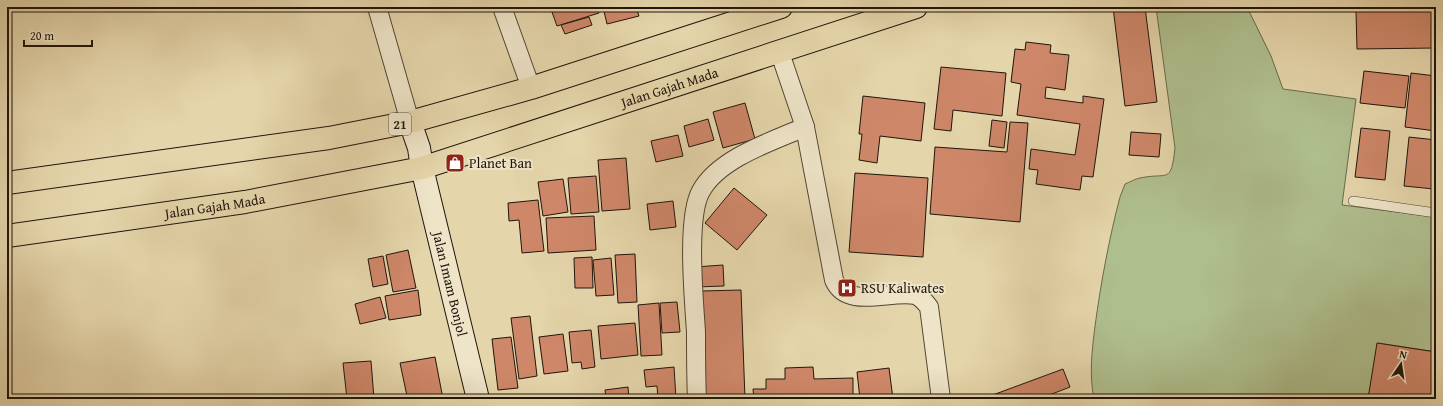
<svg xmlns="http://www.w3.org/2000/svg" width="1443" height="406" font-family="'Gentium Book Plus',serif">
  <rect width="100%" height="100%" fill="#e5d5aa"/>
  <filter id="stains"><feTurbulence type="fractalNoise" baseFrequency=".005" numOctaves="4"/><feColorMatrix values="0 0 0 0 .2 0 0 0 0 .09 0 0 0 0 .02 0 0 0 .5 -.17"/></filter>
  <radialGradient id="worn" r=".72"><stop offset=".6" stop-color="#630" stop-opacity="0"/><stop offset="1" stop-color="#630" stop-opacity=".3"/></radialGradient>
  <path fill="#afbe8d" stroke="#686a4c" d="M1156 7H1247L1271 56 1283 89 1356 99 1342 205 1436 217V352L1378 343 1368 399H1094C1089 375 1092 350 1095 326 1101 282 1109 239 1120 197L1125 184C1130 182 1135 179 1140 178 1168 172 1171 185 1175 148Z"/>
  <g fill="#ce8769" stroke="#20150c">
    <polygon points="569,7 597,7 599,13 557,26 552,12"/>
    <polygon points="603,7 636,7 639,16 607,24"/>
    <polygon points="1113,7 1145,7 1157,102 1125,106"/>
    <polygon points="1431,7 1436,7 1436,48 1357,49 1356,11 1431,10"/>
    <polygon points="589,17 592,25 565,34 561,25"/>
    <polygon points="1026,42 1051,45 1050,53 1069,55 1065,90 1046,87 1045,98 1083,103 1083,96 1104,99 1093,177 1082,176 1080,190 1036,184 1038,170 1029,169 1031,149 1075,155 1080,124 1017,115 1021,84 1011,82 1015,49 1025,50"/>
    <polygon points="941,67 1006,73 1002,116 953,110 951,131 934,129"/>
    <polygon points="1364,71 1409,76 1405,108 1360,103"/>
    <polygon points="1411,73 1436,76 1436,131 1405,127"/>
    <polygon points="863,96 925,103 921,141 880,136 877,163 859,160 862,134 859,134"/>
    <polygon points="745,103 755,139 723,148 713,112"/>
    <polygon points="708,119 714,140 689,147 684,126"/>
    <polygon points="992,120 1007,122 1004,148 989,146"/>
    <polygon points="1010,122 1028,123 1020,222 930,214 935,147 1007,152"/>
    <polygon points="1361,128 1390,131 1385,180 1355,177"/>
    <polygon points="1131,132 1161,134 1159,157 1129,155"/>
    <polygon points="678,135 683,156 656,162 651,141"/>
    <polygon points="1409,137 1436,140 1434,189 1404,186"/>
    <polygon points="626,158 630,209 602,211 598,160"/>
    <polygon points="855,173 928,178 923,257 849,252"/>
    <polygon points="596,176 599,212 571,214 568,178"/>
    <polygon points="563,179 568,212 543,216 538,182"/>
    <polygon points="734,188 767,215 737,250 705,223"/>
    <polygon points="538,200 544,251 522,253 519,220 509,221 508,203"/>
    <polygon points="673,201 676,227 650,230 647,204"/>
    <polygon points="594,216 596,250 548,253 546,218"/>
    <polygon points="408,250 416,288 393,292 386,255"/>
    <polygon points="635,254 637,302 618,303 615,255"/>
    <polygon points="383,256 388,284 373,287 368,259"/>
    <polygon points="592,257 593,288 575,288 574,258"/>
    <polygon points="611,258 614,295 596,296 593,260"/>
    <polygon points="723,265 724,286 696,287 695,267"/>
    <polygon points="418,290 421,315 389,320 385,296"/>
    <polygon points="741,290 745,399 705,399 701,291"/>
    <polygon points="380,297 386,318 360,324 355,304"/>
    <polygon points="677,302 680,332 662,333 660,303"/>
    <polygon points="659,303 662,355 641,356 638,305"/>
    <polygon points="530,316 537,376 519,379 511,318"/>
    <polygon points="635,323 638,355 601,359 598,326"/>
    <polygon points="591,330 595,367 582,369 581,362 572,363 569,332"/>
    <polygon points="563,334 568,371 544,374 539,337"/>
    <polygon points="511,337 518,388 498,390 492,339"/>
    <polygon points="1377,343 1436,352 1436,399 1368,399"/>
    <polygon points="435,357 443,399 402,399 402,396 407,396 400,363"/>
    <polygon points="371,361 374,399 347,399 343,363"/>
    <polygon points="674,367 676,399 658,399 657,386 646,387 644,370"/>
    <polygon points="813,367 814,379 853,378 853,399 754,399 753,389 766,389 766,379 785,379 785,368"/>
    <polygon points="889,368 893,399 860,399 857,372"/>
    <polygon points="1063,369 1070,387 1039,399 991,399 990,396"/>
    <polygon points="628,387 629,399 606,399 605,390"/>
    <polygon points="599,395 600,399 574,399"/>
  </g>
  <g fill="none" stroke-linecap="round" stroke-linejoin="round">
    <g stroke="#514534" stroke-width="10">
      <polyline id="lane" points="1353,201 1436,213"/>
    </g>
    <g stroke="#514534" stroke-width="20">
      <g id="street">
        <polyline points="377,7 410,122"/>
        <polyline points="502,7 531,88"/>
        <path d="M780 53 805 127 834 280C847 310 890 290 915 295 921 297 925 302 929 307L941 399"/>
        <path d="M697 399C696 377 696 354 696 332 694 300 686 217 701 191 719 158 773 141 805 127"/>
      </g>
    </g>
    <g stroke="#20150c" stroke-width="24">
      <g id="secondary">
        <path id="s1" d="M410 122 419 148 422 168 478 399"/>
      </g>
    </g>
    <g stroke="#20150c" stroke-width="24">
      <g id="highway">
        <polyline points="7,183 329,138 410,122 531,88 781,7"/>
        <path id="s2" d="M7 236 245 202 422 168 916 7"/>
      </g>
    </g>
    <use href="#lane" stroke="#eee4c8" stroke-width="9"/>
    <use href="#street" stroke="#eee4c8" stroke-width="18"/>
    <use href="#secondary" stroke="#eee4c8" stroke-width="22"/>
    <use href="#highway" stroke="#e5d5aa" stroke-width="22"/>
  </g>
  <defs>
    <g id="shop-square" transform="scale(1)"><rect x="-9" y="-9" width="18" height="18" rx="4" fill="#8f2418" stroke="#eee4c8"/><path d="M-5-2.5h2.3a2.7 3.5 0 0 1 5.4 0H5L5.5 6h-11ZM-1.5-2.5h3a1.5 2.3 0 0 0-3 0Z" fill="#fff"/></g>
    <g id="hospital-square" transform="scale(1)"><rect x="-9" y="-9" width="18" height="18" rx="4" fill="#8f2418" stroke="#eee4c8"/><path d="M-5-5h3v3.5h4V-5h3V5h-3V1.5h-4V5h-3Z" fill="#fff"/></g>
  </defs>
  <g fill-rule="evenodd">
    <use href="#shop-square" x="455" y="163"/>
    <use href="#hospital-square" x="847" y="288"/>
  </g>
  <g text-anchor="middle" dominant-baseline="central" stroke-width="4" stroke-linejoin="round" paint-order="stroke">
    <rect fill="#eee4c8" stroke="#5e5344" stroke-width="1" x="389" y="113" width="22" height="22" rx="3"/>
    <g font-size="13" font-weight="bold" fill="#20150c">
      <text x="400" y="124">21</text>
    </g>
    <g font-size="14" fill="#20150c" stroke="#eee4c8">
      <text stroke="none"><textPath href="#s2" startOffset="681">Jalan Gajah Mada</textPath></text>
      <text stroke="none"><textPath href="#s2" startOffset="210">Jalan Gajah Mada</textPath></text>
      <text stroke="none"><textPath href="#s1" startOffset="167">Jalan Imam Bonjol</textPath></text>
    </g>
    <g font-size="14" fill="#20150c" stroke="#eee4c8" text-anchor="start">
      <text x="469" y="163">Planet Ban</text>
      <text x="861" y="288">RSU Kaliwates</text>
    </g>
  </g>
  <rect width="1443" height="406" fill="none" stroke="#e5d5aa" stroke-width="24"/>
  <rect x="8" y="8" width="1427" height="390" fill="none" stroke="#20150c" stroke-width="2"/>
  <rect x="12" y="12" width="1419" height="382" fill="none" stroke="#20150c"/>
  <g transform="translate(1401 364) rotate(13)" stroke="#eee4c8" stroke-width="3" paint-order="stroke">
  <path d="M0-3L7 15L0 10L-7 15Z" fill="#20150c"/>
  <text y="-6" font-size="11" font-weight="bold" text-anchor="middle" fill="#20150c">N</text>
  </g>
  <path d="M24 40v6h68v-6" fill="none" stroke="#20150c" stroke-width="2"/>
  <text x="30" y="40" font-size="12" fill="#20150c" stroke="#eee4c8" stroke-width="3" paint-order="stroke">20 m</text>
  <rect width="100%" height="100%" filter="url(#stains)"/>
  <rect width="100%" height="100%" fill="url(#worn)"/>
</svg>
